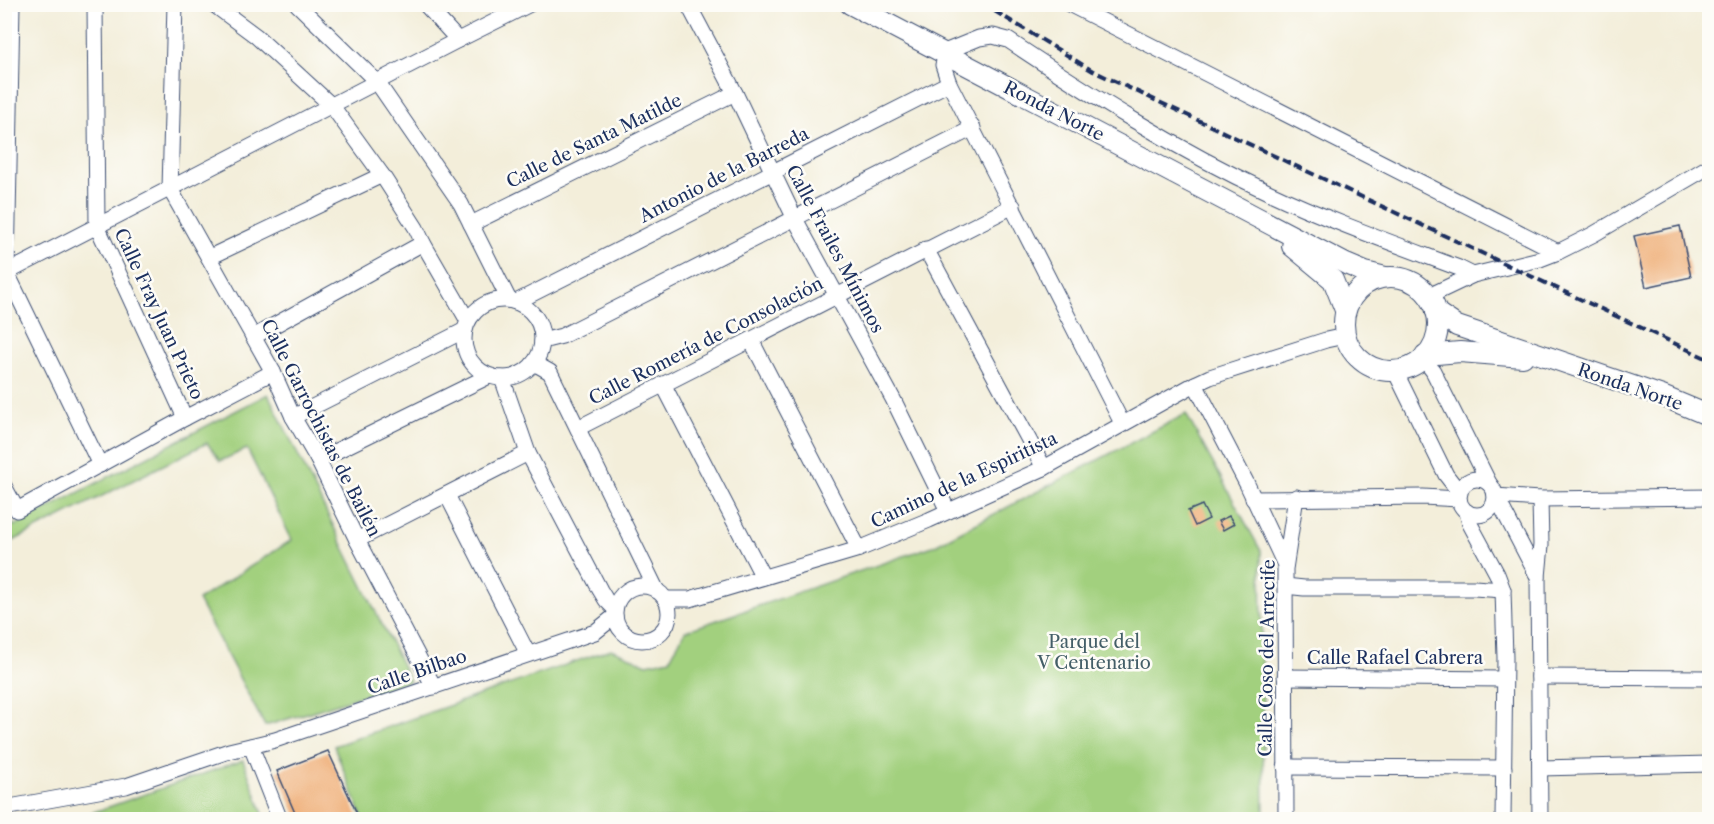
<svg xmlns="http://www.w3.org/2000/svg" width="1714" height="824" font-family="'Libre Caslon Text',serif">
  <rect width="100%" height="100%" fill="#fdfcf7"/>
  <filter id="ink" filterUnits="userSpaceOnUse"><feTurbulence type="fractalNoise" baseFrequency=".0167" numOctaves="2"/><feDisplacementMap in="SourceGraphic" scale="12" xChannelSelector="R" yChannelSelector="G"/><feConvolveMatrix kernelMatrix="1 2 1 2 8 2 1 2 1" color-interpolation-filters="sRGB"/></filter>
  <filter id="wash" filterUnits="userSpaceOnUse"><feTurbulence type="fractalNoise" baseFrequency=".008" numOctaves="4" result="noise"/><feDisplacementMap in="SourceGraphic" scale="24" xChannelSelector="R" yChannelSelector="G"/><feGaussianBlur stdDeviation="1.35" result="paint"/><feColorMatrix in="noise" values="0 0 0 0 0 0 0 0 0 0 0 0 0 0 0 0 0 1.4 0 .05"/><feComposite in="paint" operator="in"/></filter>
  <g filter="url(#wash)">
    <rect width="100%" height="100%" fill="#f3eeda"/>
    <g fill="#a2d07e" stroke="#5e806e" stroke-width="1.5">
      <polygon points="268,394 410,681 265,726 198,600 292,540 247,449 220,461 207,443 5,545 4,512 14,526"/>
      <polygon points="1186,414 1261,551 1264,819 363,819 334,746 611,649 647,664 670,659 685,631 933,546"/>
      <polygon points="243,760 265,819 74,819"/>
    </g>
    <g id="blocks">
      <g fill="#efaf78">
        <polygon points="1680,226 1691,277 1646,287 1634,236"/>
        <polygon points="1202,505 1209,519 1195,526 1188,511"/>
        <polygon points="1229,516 1234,524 1223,530 1218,521"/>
        <polygon points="328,751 360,820 298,820 277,771"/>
      </g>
    </g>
  </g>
  <g filter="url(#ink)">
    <use href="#blocks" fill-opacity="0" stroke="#3b4c71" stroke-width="1.5"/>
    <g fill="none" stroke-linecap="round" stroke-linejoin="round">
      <g stroke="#3b4c71" stroke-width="17">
        <g id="minor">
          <polyline points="12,4 7,273 100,465"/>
          <polyline points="95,4 97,226 185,418"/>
          <polyline points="175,4 170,189 273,372 293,417 318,460 357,540 434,687"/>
          <polyline points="213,4 256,36 332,106 382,175 416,228 423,243 468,321"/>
          <polyline points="297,4 377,82 461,204 509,300"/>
          <polyline points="425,4 458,40"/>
          <polyline points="688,4 735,93 794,217 893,399 948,511"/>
          <polyline points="1069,4 1558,252"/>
          <path d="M942 53 979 38 993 36 1008 40C1092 96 1176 149 1268 192 1330 221 1395 244 1459 268L1473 275"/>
          <polyline points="946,55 943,65 949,83 1122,423"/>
          <polyline points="471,224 735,93"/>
          <polyline points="926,249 1044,468"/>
          <polyline points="210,257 382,175"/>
          <polyline points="4,274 458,40 530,4"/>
          <polyline points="1429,296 1473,275 1540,259 1558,252 1594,234 1710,166"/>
          <circle cx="503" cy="339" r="39"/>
          <polyline points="516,302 949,83"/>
          <polyline points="253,337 423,243"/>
          <polyline points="751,340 859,549"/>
          <polyline points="542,341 562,336 973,128"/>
          <polyline points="1423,358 1433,371 1490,485"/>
          <polyline points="534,363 550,372 657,591"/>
          <polyline points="1395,371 1446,475 1460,493"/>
          <polyline points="502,378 528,453 600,590 606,600 615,609"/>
          <polyline points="663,384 763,577"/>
          <polyline points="1195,384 1247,484 1285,565"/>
          <polyline points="293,417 465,330"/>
          <polyline points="578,428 1013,206"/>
          <polyline points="318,460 489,376"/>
          <circle cx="1477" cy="497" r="18"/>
          <polyline points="4,486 17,510 185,418 273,372"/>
          <polyline points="447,495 528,654"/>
          <polyline points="1495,496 1540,499 1710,497"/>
          <polyline points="1253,499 1423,497 1459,499"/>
          <polyline points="1495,501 1501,506 1538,577 1540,820"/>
          <polyline points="1467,512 1470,524 1497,574 1503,590 1505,658 1503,820"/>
          <polyline points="357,540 528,453"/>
          <polyline points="1538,577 1541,545 1540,499"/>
          <polyline points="1285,586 1304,588 1474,588 1503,590"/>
          <circle cx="642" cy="613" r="27"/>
          <polyline points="665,599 690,599 859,549 929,520 1044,468 1195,384 1210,377 1326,340 1345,336"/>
          <polyline points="1285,677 1504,679"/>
          <polyline points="1539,677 1710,678"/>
          <polyline points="251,746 280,820"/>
          <polyline points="1285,767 1504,768"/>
          <polyline points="1540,768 1710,764"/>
          <polyline points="4,808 126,786 229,751 275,740 595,632 615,616"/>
          <polyline points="1286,820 1285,569 1296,497"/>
        </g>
      </g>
      <g stroke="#3b4c71" stroke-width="22">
        <g id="major">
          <polyline points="850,4 1346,264 1365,272 1385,277"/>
          <polyline points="1292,246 1333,280 1345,310"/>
          <circle cx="1391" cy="324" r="47"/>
          <polyline points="1436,312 1457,326 1469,330 1662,396 1710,416"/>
          <polyline points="1425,355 1460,352 1523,357"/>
        </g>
      </g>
      <use href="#minor" stroke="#fff" stroke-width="15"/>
      <use href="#major" stroke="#fff" stroke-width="20"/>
      <polyline stroke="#1b2f5e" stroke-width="4" stroke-dasharray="9 4.5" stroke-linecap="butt" points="983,4 1093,71 1710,360"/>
    </g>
  </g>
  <g text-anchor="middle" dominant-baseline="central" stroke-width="5" stroke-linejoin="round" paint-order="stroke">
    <g font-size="18" fill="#1b2f5e" stroke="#fdfcf7">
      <text transform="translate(1054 111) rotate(27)">Ronda Norte</text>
      <text transform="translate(594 141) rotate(-26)">Calle de Santa Matilde</text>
      <text transform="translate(724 175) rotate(-27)">Antonio de la Barreda</text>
      <text transform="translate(835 249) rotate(62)">Calle Frailes Mínimos</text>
      <text transform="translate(159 314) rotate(65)">Calle Fray Juan Prieto</text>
      <text transform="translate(706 341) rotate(-27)">Calle Romería de Consolación</text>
      <text transform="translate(1630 387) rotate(19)">Ronda Norte</text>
      <text transform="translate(321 428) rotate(63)">Calle Garrochistas de Bailén</text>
      <text transform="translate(964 480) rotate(-25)">Camino de la Espiritista</text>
      <text transform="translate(1267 658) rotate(-89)">Calle Coso del Arrecife</text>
      <text x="1395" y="658">Calle Rafael Cabrera</text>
      <text transform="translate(417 672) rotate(-19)">Calle Bilbao</text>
    </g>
    <g font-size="18" fill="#445f68" stroke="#fdfcf7">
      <text x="1094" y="642">Parque del<tspan x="1094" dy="21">V Centenario</tspan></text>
    </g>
  </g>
  <rect width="1714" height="824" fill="none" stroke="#fdfcf7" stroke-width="24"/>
</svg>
